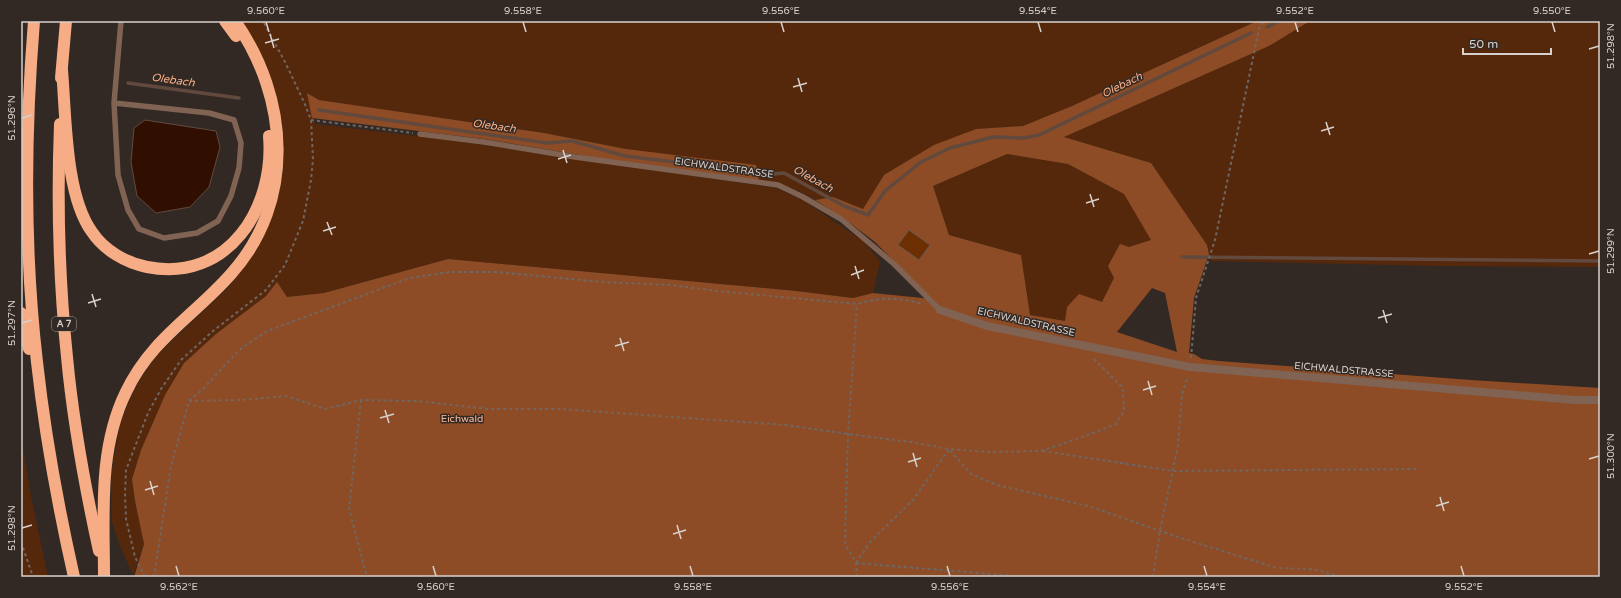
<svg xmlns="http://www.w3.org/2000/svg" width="1621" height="598" font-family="'Varela Round',sans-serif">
  <rect width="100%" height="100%" fill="#332924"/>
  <g fill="#56280b">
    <polygon points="239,21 1257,21 1072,106 1023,126 976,129 884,175 863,209 833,197 815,200 801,192 779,183 759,180 626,149 544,133 319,100 308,93 315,124 442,139 776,188 804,201 863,241 880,261 873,293 853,298 796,291 448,259 324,293 286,297 277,283 266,296 216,334 184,363 165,395 141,450 132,479 135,501 144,544 133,575 119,543 112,522 111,475 120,424 131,397 143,375 158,354 228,288 248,262 266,228 278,196 283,171 284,144 282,122 276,96 268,72"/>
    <polygon points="1310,21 1600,21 1600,267 1439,266 1210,261 1212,255 1209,254 1207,245 1151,163 1064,137 1269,46"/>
    <polygon points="1007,154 1068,164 1124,194 1152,240 1129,247 1102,303 1067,307 1065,321 1030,315 1021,255 949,235 933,186"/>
    <polygon points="21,436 32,502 48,577 21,577"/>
  </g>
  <g fill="#8d4c26" fill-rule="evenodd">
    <path d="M1257 21H1310L1269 46 1064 137 1151 163 1207 245 1209 254 1194 298 1189 353 1194 354 1202 359 1219 361 1471 380 1600 388V577H134L144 544 135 501 132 479 141 450 165 395 184 363 216 334 266 296 277 282 287 297 324 293 448 259 796 291 853 298 873 293 932 299 875 242 842 217 815 200 833 197 863 209 884 175 934 145 976 129 1023 126 1072 106ZM1007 154 1068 164 1124 194 1151 240 1129 247 1120 244 1108 266 1114 278 1102 302 1079 294 1067 307 1065 321 1030 315 1021 255 949 235 933 186ZM1152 288 1165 293 1177 352 1117 332Z"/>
    <polygon points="307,93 319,100 544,133 626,149 756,165 759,180 616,161 484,139 312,118"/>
  </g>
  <polygon fill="#300f00" stroke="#62493e" points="145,120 216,131 220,147 209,187 190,207 156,213 137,196 131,162 134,128"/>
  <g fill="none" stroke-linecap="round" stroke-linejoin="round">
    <g stroke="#62493e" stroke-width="3.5">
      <polyline points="1267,27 1279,21"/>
      <polyline points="128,83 239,98"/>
      <polyline points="319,110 547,143 572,141 625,156 774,174 784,173 844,206 868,215 885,191 921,162 950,148 993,137 1024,138 1039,135 1251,33"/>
      <polyline points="1182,257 1600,261"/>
    </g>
  </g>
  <polygon fill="#6d2f02" stroke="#655953" points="909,230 930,245 919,260 898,245"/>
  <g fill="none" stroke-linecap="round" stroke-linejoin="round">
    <g stroke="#706763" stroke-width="2" stroke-dasharray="3 3" stroke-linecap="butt">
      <polyline points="311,120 413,133"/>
      <polyline points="1191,358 1196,298 1215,240 1259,29 1264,21"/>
      <polyline points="361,400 349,509 367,577"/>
      <polyline points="189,401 241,400 286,396 325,409 361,400 416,401 488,409 560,409 786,425 848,434 911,442 949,449 971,474 997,485 1088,506 1184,539 1277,568 1313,569 1342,577"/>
      <polyline points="1043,451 1173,471 1417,469"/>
      <polyline points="21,542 33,577"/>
      <polyline points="856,563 871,541 913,500 949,449 988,452 1041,451 1085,436 1116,424 1124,411 1123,388 1092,357"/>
      <polyline points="856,563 1027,577"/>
      <polyline points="145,577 135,557 126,519 125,494 126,470 148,413 161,389 181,360 213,331 266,290 285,265 303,221 311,180 313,159 311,120 304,102 285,62 263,21"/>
      <path d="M154 577 171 466 189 401 203 389 239 350 267 331 410 278 450 272H497L602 282 671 285 717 291 857 304C882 297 897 297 922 304"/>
      <polyline points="857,577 856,563 845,544 848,434 857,304"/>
      <polyline points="1153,577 1160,530 1178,446 1182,394 1188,376"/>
    </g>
    <g stroke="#806353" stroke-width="5.5">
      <polyline points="114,103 209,113 234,120 241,143 239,168 231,196 218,221 197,233 164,238 139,229 128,210 118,175 114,103 121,21"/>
      <polyline points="420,134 484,142 575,157 778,185 803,197 841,219 894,264 940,310"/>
    </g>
    <polyline stroke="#806353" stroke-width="8" points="940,310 987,326 1190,367 1575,400 1600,400"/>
    <g stroke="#f6ad85" stroke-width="12">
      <path d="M34 21C25 132 24 251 37 362 45 435 58 506 74 577"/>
      <polyline points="225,21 236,36"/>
      <path d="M62 70C66 116 65 195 92 232 104 250 126 263 147 267 228 283 275 208 269 136"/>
      <polyline points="61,78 66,21"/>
      <path d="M60 124C57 201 59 280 67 357 73 422 85 487 99 551"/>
      <polyline points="21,313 29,349"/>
      <path d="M104 576C104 514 98 449 126 392 151 339 194 316 231 274 296 201 289 98 235 21"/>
    </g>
  </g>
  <path fill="none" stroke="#d7d1cd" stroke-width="1.5" d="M266 22 269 32M523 22 526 32M781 22 784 32M1038 22 1041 32M1295 22 1298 32M1552 22 1555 32M270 34 274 48M265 43 279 39M1589 49 1599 46M798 78 802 92M793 87 807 83M22 118 32 115M1326 122 1330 135M1321 131 1334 127M563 150 567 163M558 159 571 155M1090 194 1094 207M1086 203 1099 199M327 222 332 235M323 231 336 227M1589 254 1599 251M855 266 859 279M851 275 864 270M92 294 96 307M88 303 101 299M1383 310 1387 323M1378 318 1392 314M22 323 32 320M620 338 624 351M615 346 629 342M1148 381 1152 395M1143 390 1156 386M385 410 389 423M380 418 394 414M913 453 917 467M1589 459 1599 456M908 462 921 458M150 481 154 495M145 490 158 486M1440 497 1444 511M1436 506 1449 502M677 525 681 539M22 528 32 525M673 534 686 530M176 566 179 576M433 566 436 576M690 566 693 576M947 566 950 576M1204 566 1207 576M1461 566 1464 576"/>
  <g text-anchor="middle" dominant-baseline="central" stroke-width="3" stroke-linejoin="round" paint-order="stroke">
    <rect fill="#332924" stroke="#a69f9a" stroke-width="1" x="52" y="317" width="24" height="14" rx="3"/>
    <g font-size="9" font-weight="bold" fill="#d7d1cd">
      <text x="64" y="324">A 7</text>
    </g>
    <g font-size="10" fill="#d7d1cd" stroke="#332924">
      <text transform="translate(724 168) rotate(8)">EICHWALDSTRASSE</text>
      <text transform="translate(1026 322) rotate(13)">EICHWALDSTRASSE</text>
      <text transform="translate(1344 370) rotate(5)">EICHWALDSTRASSE</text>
    </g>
    <g font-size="10" fill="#f9bfa0" stroke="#332924">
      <text x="462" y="419">Eichwald</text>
    </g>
    <g font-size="11" font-style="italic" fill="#fcb087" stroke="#332924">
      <text transform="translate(173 80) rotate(8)">Olebach</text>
      <text transform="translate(1122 85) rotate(-26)">Olebach</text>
      <text transform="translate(494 126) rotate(8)">Olebach</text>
      <text transform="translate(813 179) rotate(29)">Olebach</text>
    </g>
  </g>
  <rect width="1621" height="598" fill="none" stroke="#332924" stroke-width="44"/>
  <path d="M1463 48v6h88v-6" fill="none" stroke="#d7d1cd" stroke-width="2"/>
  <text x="1469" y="48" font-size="12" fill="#d7d1cd" stroke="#332924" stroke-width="3" paint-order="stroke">50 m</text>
  <rect x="22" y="22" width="1577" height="554" fill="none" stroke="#d7d1cd" stroke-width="1.5"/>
  <g font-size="10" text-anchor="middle" fill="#d7d1cd">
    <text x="266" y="14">9.560°E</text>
    <text x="523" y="14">9.558°E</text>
    <text x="781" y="14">9.556°E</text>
    <text x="1038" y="14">9.554°E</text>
    <text x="1295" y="14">9.552°E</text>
    <text x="1552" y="14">9.550°E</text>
    <text transform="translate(1610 46) rotate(-90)" y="4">51.298°N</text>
    <text transform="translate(11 118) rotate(-90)" y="4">51.296°N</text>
    <text transform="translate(1610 251) rotate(-90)" y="4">51.299°N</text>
    <text transform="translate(11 323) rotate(-90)" y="4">51.297°N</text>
    <text transform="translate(1610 456) rotate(-90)" y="4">51.300°N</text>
    <text transform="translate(11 528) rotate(-90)" y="4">51.298°N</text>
    <text x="179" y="590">9.562°E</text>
    <text x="436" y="590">9.560°E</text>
    <text x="693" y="590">9.558°E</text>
    <text x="950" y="590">9.556°E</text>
    <text x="1207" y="590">9.554°E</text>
    <text x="1464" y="590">9.552°E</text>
  </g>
</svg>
